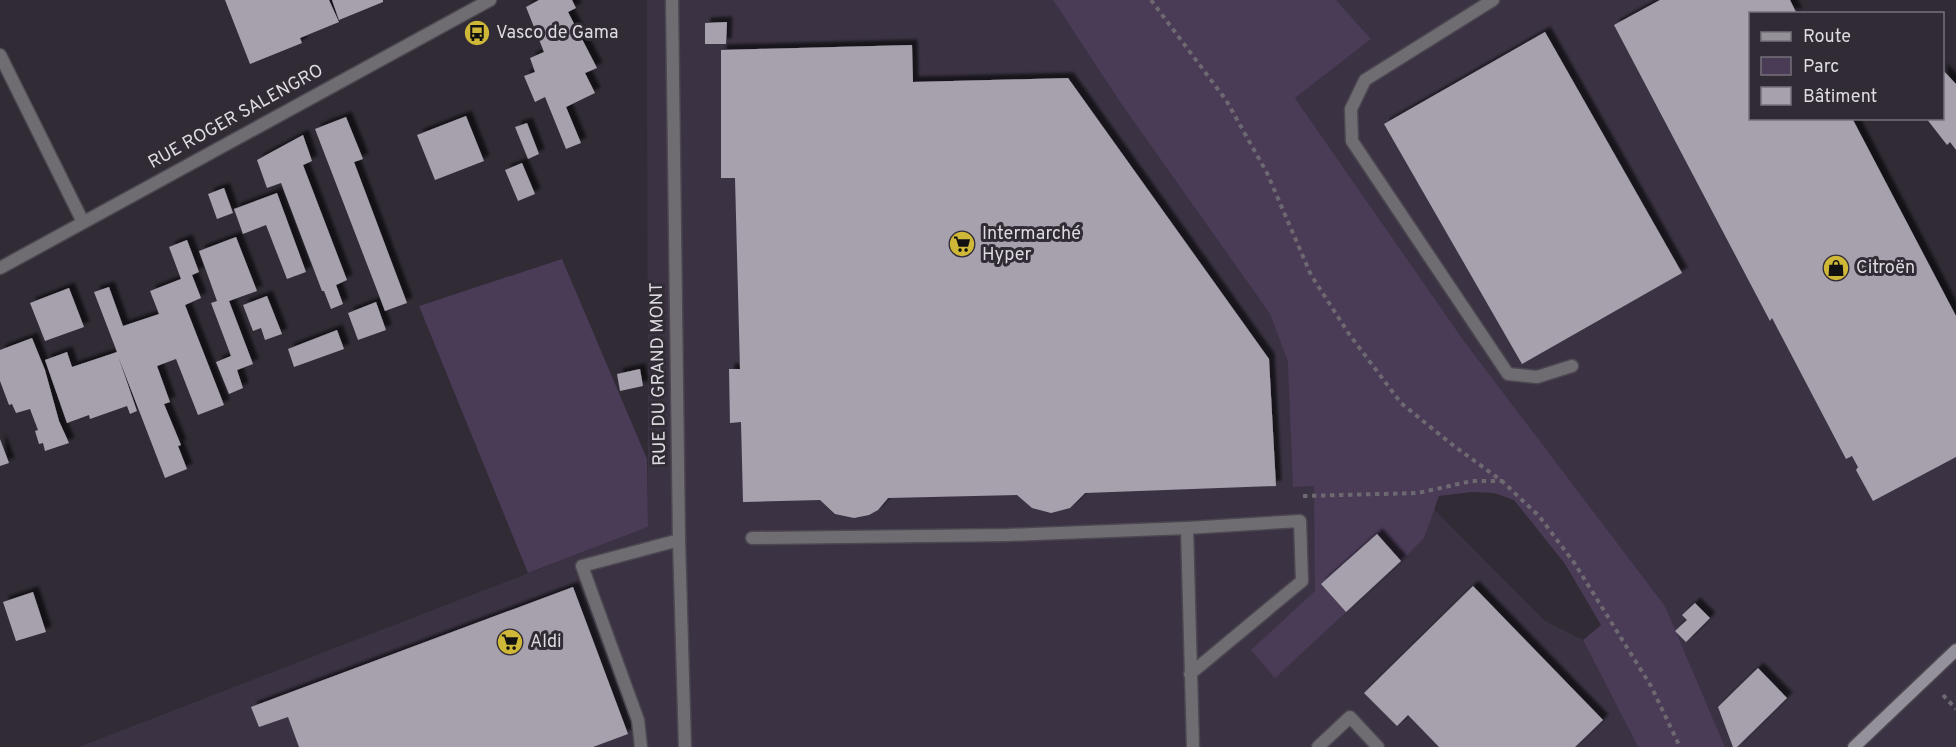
<svg xmlns="http://www.w3.org/2000/svg" width="1956" height="747" font-family="Overpass,sans-serif">
  <defs>
    <filter id="shadow"><feDropShadow dx="5.5" dy="-5.5" stdDeviation="1.5" flood-color="#0009"/></filter>
  </defs>
  <rect width="100%" height="100%" fill="#302b35"/>
  <g fill="#3b3343">
    <polygon points="647,0 1053,0 1120,102 1270,314 1288,362 1545,621 1583,640 1638,747 79,747 648,527"/>
    <polygon points="1336,0 1790,0 1797,13 1750,14 1750,118 1956,316 1956,747 1725,747 1665,606 1464,341 1295,98 1371,39"/>
  </g>
  <g fill="#4a3b57">
    <polygon points="1053,0 1336,0 1371,39 1295,98 1464,341 1665,606 1725,747 1638,747 1583,640 1601,625 1565,564 1514,500 1494,493 1472,492 1439,496 1424,538 1401,561 1376,534 1321,584 1346,612 1275,678 1251,650 1315,591 1314,486 1293,487 1288,362 1270,314 1120,102"/>
    <polygon points="562,259 647,459 648,527 528,573 419,306"/>
  </g>
  <g fill="#a7a1ae" filter="url(#shadow)">
    <polygon points="225,0 329,0 339,22 300,38 302,43 250,64"/>
    <polygon points="332,0 383,0 383,2 339,20"/>
    <polygon points="539,0 572,0 576,8 568,12 597,68 585,73 595,93 566,107 581,143 566,149 545,97 535,102 524,76 535,72 530,58 544,52 526,7"/>
    <polygon points="1660,0 1790,0 1797,14 1750,14 1750,118 1852,118 1956,316 1956,457 1873,501 1856,470 1858,467 1852,456 1846,459 1772,318 1770,321 1614,25"/>
    <polygon points="727,22 726,44 705,44 705,23"/>
    <polygon points="1545,32 1682,273 1522,364 1384,124"/>
    <polygon points="912,45 913,82 1068,78 1269,359 1276,486 1085,493 1070,508 1051,513 1032,508 1017,495 888,498 878,510 869,515 854,518 835,514 820,500 743,502 741,422 730,423 729,369 740,369 735,178 721,178 721,50"/>
    <polygon points="1942,69 1956,84 1956,150 1950,142 1947,145 1926,118 1942,118"/>
    <polygon points="466,116 484,161 435,180 417,135"/>
    <polygon points="346,117 363,159 354,162 407,303 385,311 315,129"/>
    <polygon points="527,123 539,154 528,159 515,127"/>
    <polygon points="303,135 312,161 303,165 347,280 336,285 343,304 331,309 324,291 322,291 281,183 267,188 257,160"/>
    <polygon points="522,163 535,194 518,201 505,170"/>
    <polygon points="224,188 233,213 217,219 208,194"/>
    <polygon points="277,193 306,272 287,279 266,225 243,234 234,209"/>
    <polygon points="236,237 257,291 229,301 253,364 237,370 243,388 229,394 216,362 231,356 211,303 217,301 199,251"/>
    <polygon points="187,240 199,272 192,275 201,298 185,305 224,405 198,415 176,359 157,366 170,402 164,404 181,445 178,446 187,469 165,478 118,356 137,411 130,414 127,406 90,419 89,415 67,423 45,360 67,352 72,367 117,352 94,292 109,287 123,326 159,314 150,291 181,279 169,247"/>
    <polygon points="69,288 84,327 45,341 30,303"/>
    <polygon points="267,296 282,334 265,340 261,328 253,331 243,305"/>
    <polygon points="376,302 386,330 358,340 348,313"/>
    <polygon points="337,330 344,349 294,367 288,349"/>
    <polygon points="32,338 45,370 59,421 69,443 45,451 43,443 39,444 35,431 38,430 30,409 16,413 12,404 9,405 0,381 0,350"/>
    <polygon points="640,369 643,386 620,391 617,374"/>
    <polygon points="0,439 9,463 0,466"/>
    <polygon points="1377,534 1401,561 1346,612 1321,584"/>
    <polygon points="1473,586 1603,720 1575,747 1439,747 1408,715 1397,726 1364,693"/>
    <polygon points="573,587 628,734 593,747 299,747 288,717 259,727 251,707"/>
    <polygon points="33,592 46,632 16,641 3,602"/>
    <polygon points="1695,603 1710,618 1686,642 1675,631 1687,620 1682,615"/>
    <polygon points="1758,668 1787,698 1737,747 1733,747 1718,707"/>
  </g>
  <g fill="none" stroke-linecap="round" stroke-linejoin="round">
    <g stroke="#4c4751" stroke-width="15">
      <g id="lane">
        <polyline points="1493,0 1365,80 1351,109 1352,141 1508,374 1537,377 1572,366"/>
        <polyline points="0,55 83,222"/>
        <polyline points="1187,528 1300,521 1302,581 1190,674"/>
        <polyline points="752,538 1007,535 1187,528 1193,747"/>
        <polyline points="641,747 638,720 582,566 679,540"/>
        <polyline points="1318,747 1350,717 1378,747"/>
      </g>
    </g>
    <g stroke="#4c4751" stroke-width="15">
      <g id="street">
        <polyline points="672,0 679,540 685,747"/>
        <polyline points="0,268 490,0"/>
      </g>
    </g>
    <g stroke="#4c4751" stroke-width="15">
      <polyline id="secondary" points="1854,747 1956,650"/>
    </g>
    <g stroke="#6d6971" stroke-width="4" stroke-dasharray="4.5 4.5" stroke-linecap="butt">
      <polyline points="1151,0 1226,100 1267,173 1311,275 1349,334 1401,403 1450,443 1502,481 1539,516 1575,564 1651,686 1680,747"/>
      <polyline points="1303,496 1418,493 1472,481 1502,481"/>
      <polyline points="1943,695 1956,709"/>
    </g>
    <use href="#lane" stroke="#706d72" stroke-width="12"/>
    <use href="#street" stroke="#706d72" stroke-width="12"/>
    <use href="#secondary" stroke="#95919a" stroke-width="12"/>
  </g>
  <defs>
    <g id="bus-disc" transform="scale(1.35)"><circle r="9.5" fill="#cfb837" stroke="#302b35"/><path d="M-5-6H5V4H4V6H2V4H-2V6H-4V4H-5ZM-3.5-4V0h7V-4ZM-3.5 1.2v1.5H-2V1.2ZM2 1.2v1.5H3.5V1.2Z" fill="#111"/></g>
    <g id="supermarket-disc" transform="scale(1.35)"><circle r="9.5" fill="#cfb837" stroke="#302b35"/><path d="M-6-5.5h2.5l.6 2H6L4.5 2H-2.5L-4.4-4H-6ZM-1.5 3.2a1.3 1.3 0 1 0 .1 0ZM3 3.2a1.3 1.3 0 1 0 .1 0Z" fill="#111"/></g>
    <g id="shop-disc" transform="scale(1.35)"><circle r="9.5" fill="#cfb837" stroke="#302b35"/><path d="M-5-2.5h2.3a2.7 3.5 0 0 1 5.4 0H5L5.5 6h-11ZM-1.5-2.5h3a1.5 2.3 0 0 0-3 0Z" fill="#111"/></g>
  </defs>
  <g fill-rule="evenodd">
    <use href="#bus-disc" x="477" y="33"/>
    <use href="#supermarket-disc" x="962" y="244"/>
    <use href="#shop-disc" x="1836" y="268"/>
    <use href="#supermarket-disc" x="510" y="642"/>
  </g>
  <g text-anchor="middle" dominant-baseline="central" stroke-width="6" stroke-linejoin="round" paint-order="stroke">
    <g font-size="18" fill="#dedbe1" stroke="#302b35" text-anchor="start">
      <text x="496" y="33">Vasco de Gama</text>
      <text x="982" y="234">Intermarché<tspan x="982" dy="21">Hyper</tspan></text>
      <text x="1856" y="268">Citroën</text>
      <text x="530" y="642">Aldi</text>
    </g>
    <g font-size="18" fill="#dedbe1" stroke="#302b35">
      <text transform="translate(236 117) rotate(-29)">RUE ROGER SALENGRO</text>
      <text transform="translate(659 374) rotate(-91)">RUE DU GRAND MONT</text>
    </g>
  </g>
  <rect x="1749" y="12" width="195" height="108" fill="#302b35" stroke="#76717a" stroke-width="1.5"/>
  <rect x="1761" y="32" width="30" height="9" fill="#95919a" stroke="#76717a" stroke-width="1.5"/>
  <text x="1803" y="42" font-size="18" fill="#dedbe1">Route</text>
  <rect x="1761" y="57" width="30" height="18" fill="#4a3b57" stroke="#76717a" stroke-width="1.5"/>
  <text x="1803" y="72" font-size="18" fill="#dedbe1">Parc</text>
  <rect x="1761" y="87" width="30" height="18" fill="#a7a1ae" stroke="#76717a" stroke-width="1.5"/>
  <text x="1803" y="102" font-size="18" fill="#dedbe1">Bâtiment</text>
</svg>
